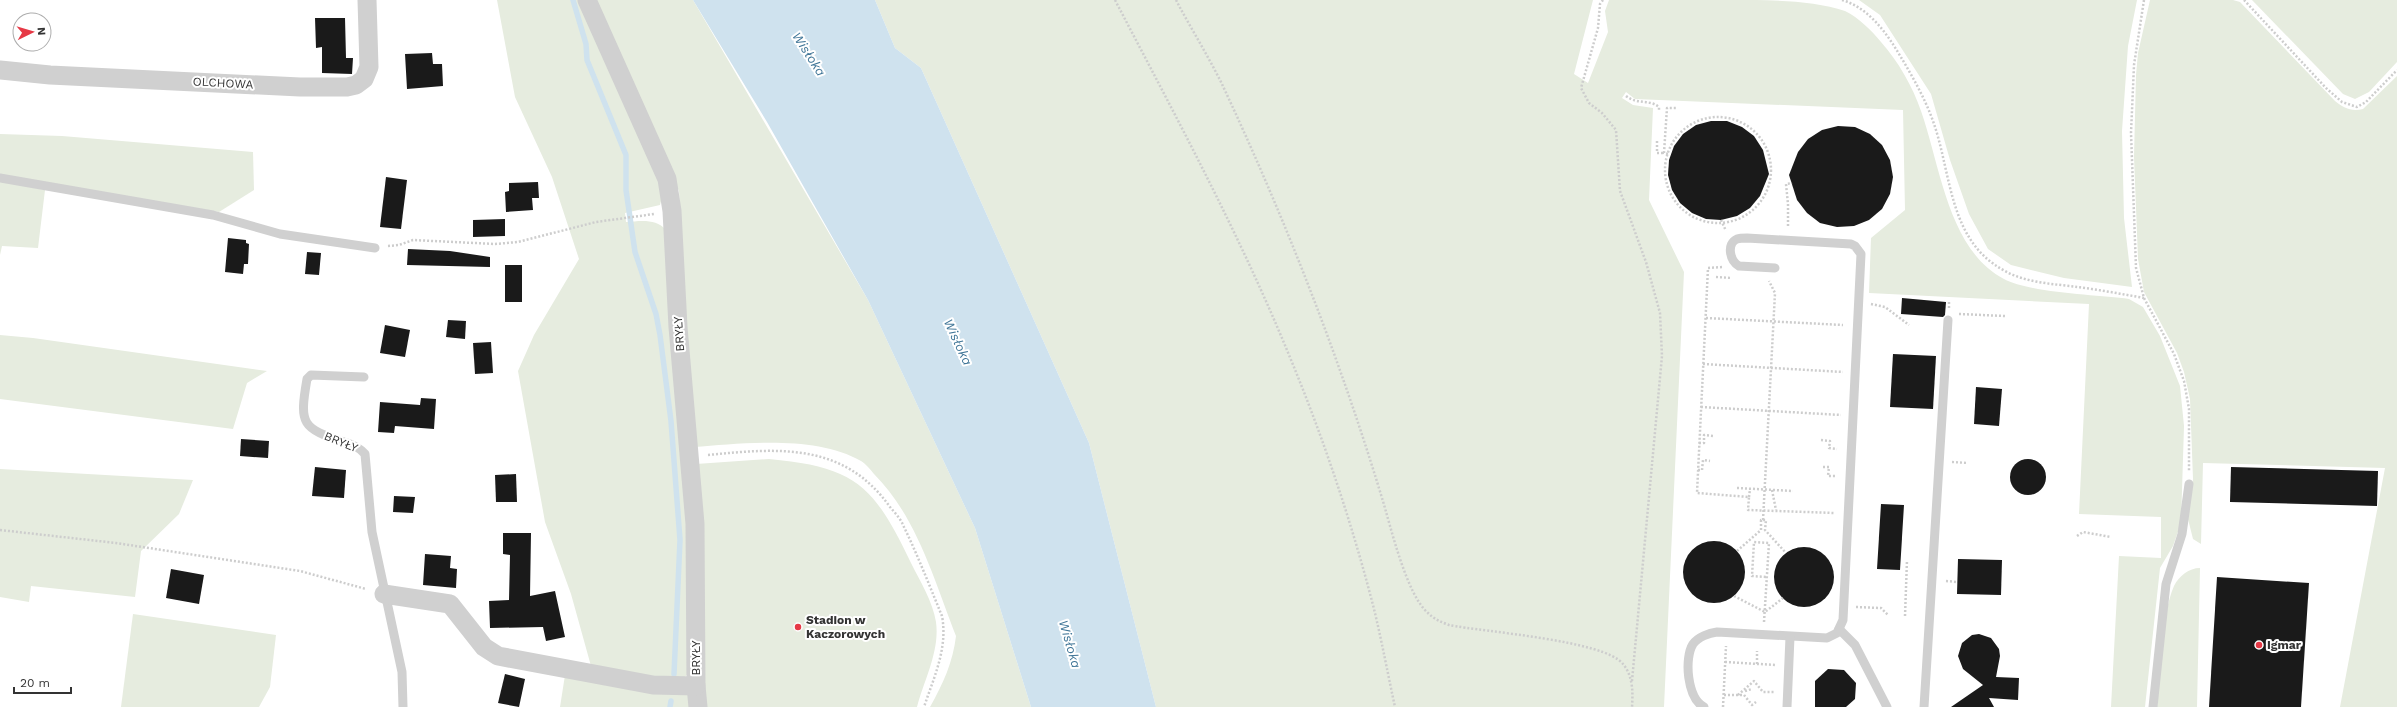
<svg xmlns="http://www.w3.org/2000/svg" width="2397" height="707" font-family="'Work Sans',sans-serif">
  <rect width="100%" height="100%" fill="#fff"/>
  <g fill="#e6ecdf">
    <path d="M497 0H581L664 189 660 205 625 213 626 222C640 221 656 218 666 230L690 537 689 672 685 677 643 676 591 666 571 594 545 522 518 371 534 335 579 259 552 177 515 97Z"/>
    <path d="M593 0H693L868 300 975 528 1031 707H930C943 684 953 662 956 636 934 580 917 517 874 474 871 470 866 464 861 461 817 435 744 443 694 447L679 191Z"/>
    <path d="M875 0H1593L1574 74 1588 83 1608 32 1605 11 1609 0C1650 0 1691 0 1733 0 1768 0 1813 0 1845 11 1859 18 1871 30 1881 42 1898 61 1913 87 1921 111 1940 164 1948 250 2004 279 2030 293 2098 295 2129 299L2143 307 2160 336 2180 386 2184 426 2181 523 2173 546 2160 568 2145 707H2111L2119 556 2161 558V517L2079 514 2089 304 1869 293 1871 238 1905 210 1903 110 1635 99 1626 92 1622 98 1633 105 1653 108 1649 200 1684 272 1664 707H1156L1089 443 921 68 895 48Z"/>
    <polygon points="1859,0 2137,0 2128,46 2122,131 2124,218 2132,287 2064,278 2011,265 1988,249 1969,214 1950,160 1931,94 1880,15"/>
    <path d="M2150 0H2233L2240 2 2335 101C2344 108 2351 112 2363 109L2397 76V707H2340L2385 468 2203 463 2201 544 2193 539 2188 519 2193 479 2190 399 2184 372 2177 353 2144 292 2138 259 2134 157 2136 75 2138 53Z"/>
    <polygon points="2252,0 2397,0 2397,62 2369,92 2355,99 2343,94"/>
    <polygon points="0,134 62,136 253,152 254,190 219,212 0,175"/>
    <polygon points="0,181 45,190 38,248 2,246 0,255"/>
    <polygon points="0,335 33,338 267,371 247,383 233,429 0,399"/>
    <path d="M769 459C857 467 874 486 911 563 920 581 933 602 936 622 940 651 924 680 917 707H703L696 464Z"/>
    <polygon points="0,469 193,480 179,514 141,551 135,597 31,586 29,602 0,597"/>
    <path d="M2200 568 2197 707H2157C2161 674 2161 615 2174 586 2179 576 2189 568 2200 568Z"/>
    <polygon points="133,614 276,635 270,687 259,707 121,707"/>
    <polygon points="565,675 688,694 692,707 560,707"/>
  </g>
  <polygon fill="#cfe2ee" points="693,0 875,0 895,48 921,68 1089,443 1156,707 1031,707 975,528 868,300 767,122"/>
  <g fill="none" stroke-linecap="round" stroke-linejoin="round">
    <g stroke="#cfe2ee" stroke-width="5.5">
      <polyline points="573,0 586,44 587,60 626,155 626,190 635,252 656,314 660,335 671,421 680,540 674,674"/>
      <polyline points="670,707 671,701"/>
    </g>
  </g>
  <g fill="#1a1a1a">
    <polygon points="315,18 345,18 346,58 353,58 352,74 322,73 322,47 316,48"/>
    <polygon points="432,53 433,64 442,64 443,86 407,89 405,54"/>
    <polygon points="1711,121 1727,121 1742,127 1754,136 1763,150 1769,174 1760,196 1750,208 1737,216 1721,220 1706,219 1692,213 1680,203 1672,190 1668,175 1669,160 1674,146 1683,134 1696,125"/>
    <polygon points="1838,126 1855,127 1870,134 1882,145 1890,160 1893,177 1890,194 1882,209 1869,220 1854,226 1837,227 1820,223 1807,213 1797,200 1789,175 1798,152 1808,139 1822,130"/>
    <polygon points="386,177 407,180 401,229 380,227"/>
    <polygon points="538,182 539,198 532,198 533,210 506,212 505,192 509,191 509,183"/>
    <polygon points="505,219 505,236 473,237 473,220"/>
    <polygon points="228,238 246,240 246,243 249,244 248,264 244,264 243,274 225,272"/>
    <polygon points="408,249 450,251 490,257 490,267 407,265"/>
    <polygon points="307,252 321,253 319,275 305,274"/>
    <rect x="505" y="265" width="17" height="37"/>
    <polygon points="1902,298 1946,302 1945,315 1943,317 1901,314"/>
    <polygon points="448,320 466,321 465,339 446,337"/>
    <polygon points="385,325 410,330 405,357 380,353"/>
    <polygon points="491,342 493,373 475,374 473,343"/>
    <polygon points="1893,354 1936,356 1933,409 1890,407"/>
    <polygon points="1976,387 2002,389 1999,426 1974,424"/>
    <polygon points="421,398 436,399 434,429 395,426 394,433 378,432 380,402 420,405"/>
    <polygon points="241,439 269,441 268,458 240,456"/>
    <circle cx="2028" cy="477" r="18"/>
    <polygon points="315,467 346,470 344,498 312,496"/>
    <polygon points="2231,467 2378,471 2377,506 2230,502"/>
    <polygon points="516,474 517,502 496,502 495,475"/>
    <polygon points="394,496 415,497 413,513 393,512"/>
    <polygon points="1881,504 1904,505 1900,570 1877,569"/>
    <polygon points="503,533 531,533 530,596 555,591 565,637 546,641 543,627 490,628 489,601 509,600 510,555 503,554"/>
    <circle cx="1714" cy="572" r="31"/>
    <circle cx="1804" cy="577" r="30"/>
    <polygon points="425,554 451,556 450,568 457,569 456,588 423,585"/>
    <polygon points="1958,559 2002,560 2001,595 1957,594"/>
    <polygon points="171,569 204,575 199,604 166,598"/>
    <polygon points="2217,577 2309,583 2301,707 2209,707"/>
    <polygon points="1979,634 1991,638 1999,649 2000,656 1996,677 2019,678 2018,700 1989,698 1994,707 1951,707 1983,685 1963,669 1958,656 1962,643 1972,635"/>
    <polygon points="1828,669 1844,670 1856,683 1855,699 1846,707 1815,707 1815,681"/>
    <polygon points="505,674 525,679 519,707 498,703"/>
  </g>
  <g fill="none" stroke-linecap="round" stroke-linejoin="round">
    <g stroke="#cdcdcd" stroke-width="2.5" stroke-dasharray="2 2" stroke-linecap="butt">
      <path d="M1115 0C1176 117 1239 233 1289 355 1323 437 1352 523 1374 609 1382 642 1388 675 1395 707"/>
      <path d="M1176 0C1190 27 1207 54 1221 82 1284 216 1339 356 1382 498 1391 527 1406 594 1428 613 1434 619 1441 622 1449 625 1483 632 1604 640 1623 664 1633 676 1633 692 1632 707"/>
      <polyline points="1603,0 1600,4 1598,28 1581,88 1589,103 1602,113 1616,130 1620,191 1646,262 1660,313 1662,356 1632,681"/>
      <path d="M1842 0C1866 7 1883 28 1896 49 1910 72 1924 96 1933 121 1952 174 1948 241 2005 271 2026 283 2055 284 2078 287 2100 290 2122 294 2144 298"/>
      <polyline points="2144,0 2134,65 2131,133 2136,268 2144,298 2174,354 2184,381 2189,409 2189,472"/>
      <polyline points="2244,0 2326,88 2342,102 2357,107 2366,102 2397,70"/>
      <path d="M1626 96C1638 105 1649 99 1659 107V110"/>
      <circle cx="1718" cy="170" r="53"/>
      <polyline points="1657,141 1657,153 1664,153"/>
      <polyline points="1668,154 1664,153 1667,108 1676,108"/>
      <polyline points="1721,220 1726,231"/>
      <polyline points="1788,226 1788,204 1786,184 1792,183"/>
      <polyline points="388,246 399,245 413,240 495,244 518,242 596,222 654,214"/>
      <polyline points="1722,267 1708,268 1697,493 1749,497 1748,510 1835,513"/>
      <polyline points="1716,277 1732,278"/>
      <polyline points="1871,304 1885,307 1909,325"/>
      <polyline points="1949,308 1949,300"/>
      <polyline points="1959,314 2005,316"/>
      <polyline points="1706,318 1843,325"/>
      <polyline points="1703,364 1843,372"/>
      <polyline points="1701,407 1841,415"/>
      <polyline points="1821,440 1830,441 1829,448 1837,449"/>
      <polyline points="1699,443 1704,443 1704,435 1713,436"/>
      <path d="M708 455C778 448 844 442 890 507 895 513 901 519 904 527 918 556 930 587 942 616 948 648 934 677 924 707"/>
      <polyline points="1952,462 1968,463"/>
      <polyline points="1823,467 1829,467 1828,476 1836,476"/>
      <polyline points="1698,470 1702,470 1703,460 1710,461"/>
      <polyline points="1737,488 1793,491"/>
      <polyline points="1772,490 1776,510"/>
      <polyline points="1749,497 1750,489"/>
      <polyline points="1763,520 1775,293 1769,281"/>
      <polyline points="0,530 116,543 300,571 366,589"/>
      <polyline points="2077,536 2083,532 2111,537"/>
      <polyline points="1737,551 1761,530 1761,520 1766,520 1765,530 1786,553"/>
      <polyline points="1946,581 1957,582"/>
      <polyline points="1734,596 1765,612 1783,598"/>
      <polyline points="1856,607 1881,608 1888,615"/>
      <polyline points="1905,616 1907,560"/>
      <polyline points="1764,622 1769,543 1754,542 1752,576 1767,577"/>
      <polyline points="1725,662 1776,665"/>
      <polyline points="1757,664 1757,651"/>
      <polyline points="1745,691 1752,689"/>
      <polyline points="1724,695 1744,695 1752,705 1756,702"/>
      <polyline points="1738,695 1754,681 1763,692 1774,692"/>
      <polyline points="1723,707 1726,646"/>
    </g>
    <g stroke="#d0d0d0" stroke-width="9">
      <polyline points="0,178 213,215 280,234 375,248"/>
      <path d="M364 377 311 375 307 379C299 425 302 428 344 442 352 444 359 447 365 454L372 532 402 672 403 707"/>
      <polyline points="1839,629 1855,645 1887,707"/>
      <path d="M1704 707C1687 698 1684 658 1693 644 1698 637 1709 633 1717 632L1827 638 1837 633 1843 620 1861 254 1855 246 1851 244 1747 238C1745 238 1740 238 1737 239 1726 244 1730 261 1739 266L1775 268"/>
      <polyline points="1787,707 1790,637"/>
      <polyline points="1924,707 1948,320"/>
      <polyline points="2153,707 2166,584 2182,534 2189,484"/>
    </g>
    <g stroke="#d0d0d0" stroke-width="19">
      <polyline points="587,0 667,179 672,211 678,327 695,524 696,686 698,707"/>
      <polyline points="0,70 50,75 300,87 347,87 356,85 364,79 369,67 367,0"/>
      <polyline points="384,594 450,604 484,647 498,656 653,685 696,686"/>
    </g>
  </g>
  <g fill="#e63946" stroke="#fff" stroke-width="1.5">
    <circle cx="798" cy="627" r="4"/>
    <circle cx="2259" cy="645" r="4"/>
  </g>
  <g text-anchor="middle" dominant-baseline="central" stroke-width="4" stroke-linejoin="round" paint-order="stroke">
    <g font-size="12" fill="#333" stroke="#fff">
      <text transform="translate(223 83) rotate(3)">OLCHOWA</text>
      <text transform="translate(679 334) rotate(-94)">BRYŁY</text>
      <text transform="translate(341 442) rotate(22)">BRYŁY</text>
      <text transform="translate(696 658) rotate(-90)">BRYŁY</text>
    </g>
    <g font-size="12" font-weight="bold" fill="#333" stroke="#fff" text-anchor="start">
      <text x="806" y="620">Stadion w<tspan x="806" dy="14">Kaczorowych</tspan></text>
      <text x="2267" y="645">Igmar</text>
    </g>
    <g font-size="13" font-style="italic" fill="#3f7597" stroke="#fff">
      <text transform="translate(809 54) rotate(57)">Wisłoka</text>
      <text transform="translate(958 342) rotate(65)">Wisłoka</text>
      <text transform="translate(1070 644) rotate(74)">Wisłoka</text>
    </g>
  </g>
  <g transform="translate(32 32) rotate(85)"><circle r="19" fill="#ffffff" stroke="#adadad"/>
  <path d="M0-3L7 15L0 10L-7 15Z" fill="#e63946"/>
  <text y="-6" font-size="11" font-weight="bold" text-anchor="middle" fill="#333333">N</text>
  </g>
  <path d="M14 687v6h57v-6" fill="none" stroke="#333333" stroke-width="2"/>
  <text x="20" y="687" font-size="12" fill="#333333" stroke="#ffffff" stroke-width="3" paint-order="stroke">20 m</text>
</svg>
